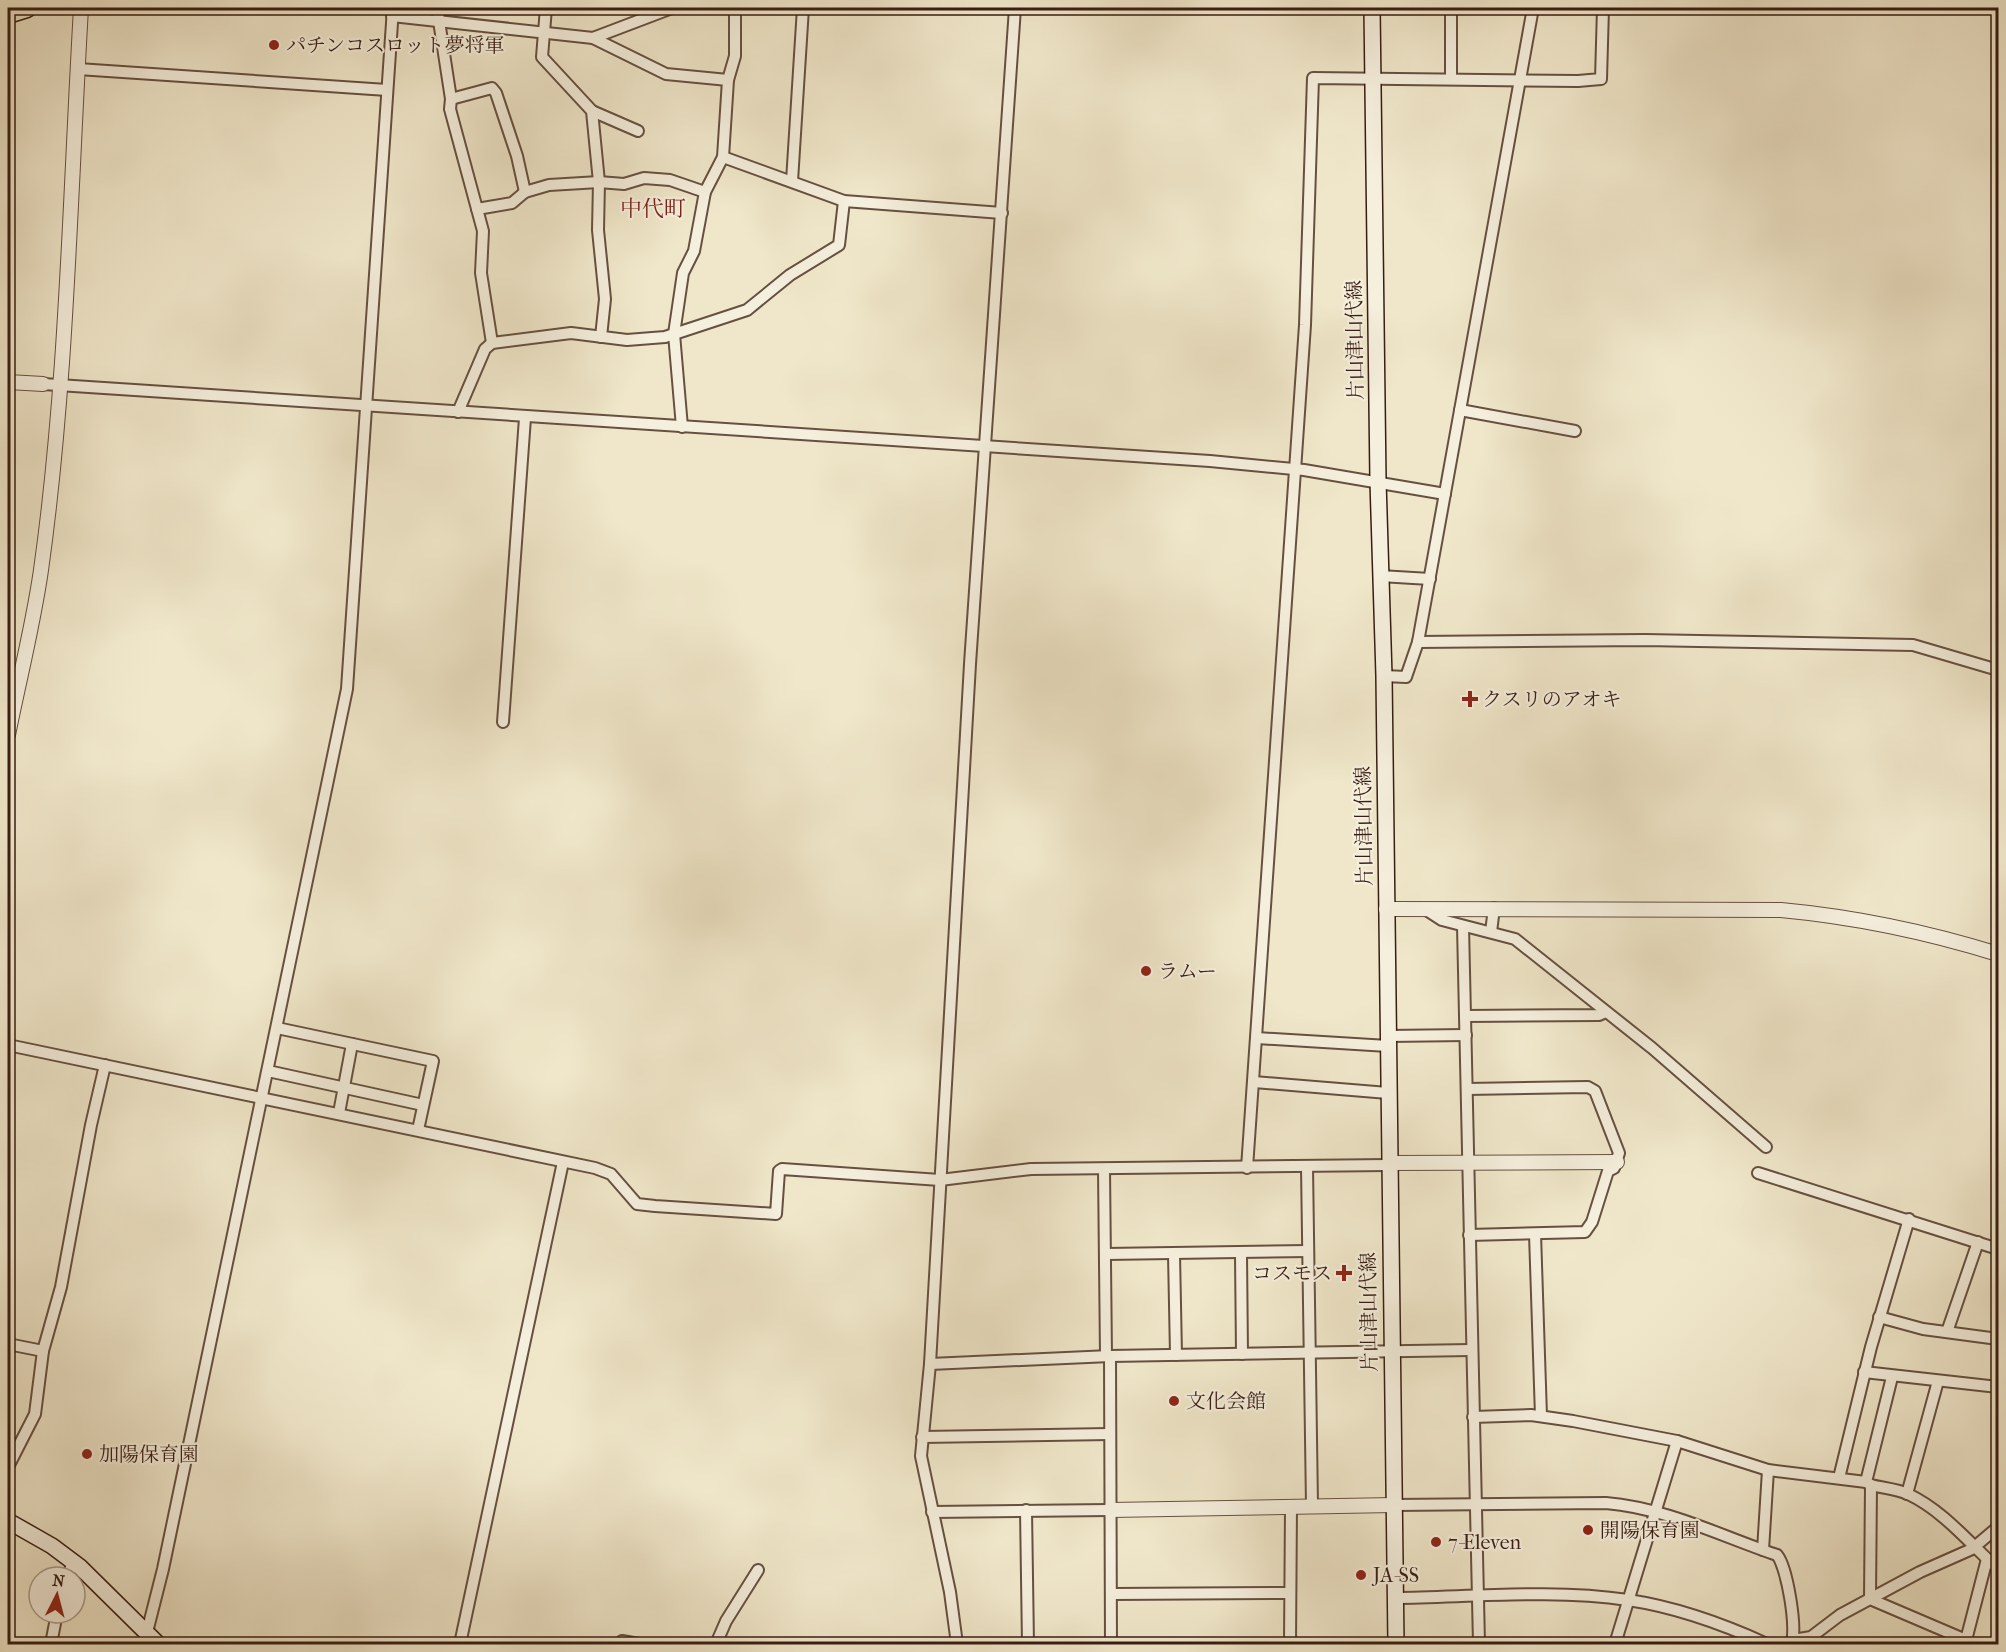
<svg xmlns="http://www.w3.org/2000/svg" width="2006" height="1652" font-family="'IM FELL French Canon','Noto Serif JP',serif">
  <rect width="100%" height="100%" fill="#f0e7ca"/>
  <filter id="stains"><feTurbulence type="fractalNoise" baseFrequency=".00333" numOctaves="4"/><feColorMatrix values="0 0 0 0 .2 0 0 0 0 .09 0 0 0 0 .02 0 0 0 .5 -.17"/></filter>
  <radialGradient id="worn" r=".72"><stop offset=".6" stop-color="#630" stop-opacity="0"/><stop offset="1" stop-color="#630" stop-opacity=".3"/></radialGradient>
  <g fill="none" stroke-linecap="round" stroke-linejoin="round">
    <g stroke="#665041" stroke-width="14">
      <g id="minor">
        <polyline points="437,8 451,99 450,109 483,231 481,273 492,343"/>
        <polyline points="546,8 542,57 592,111 599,182 598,230 605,299 601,337"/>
        <polyline points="392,16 593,38 672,8"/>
        <polyline points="593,38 666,74 728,80"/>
        <polyline points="78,69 387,90"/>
        <polyline points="1451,79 1451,8"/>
        <polyline points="451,99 492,88 496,93 517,156 525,192"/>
        <polyline points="592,111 638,131"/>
        <polyline points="723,157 844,201 1002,213"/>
        <polyline points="792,181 803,8"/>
        <polyline points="477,209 512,203 525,192 549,185 599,182 624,184 644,178 670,180 705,192"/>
        <polyline points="43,384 1210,461 1304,470 1445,494"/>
        <polyline points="1460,410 1575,431"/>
        <polyline points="458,412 485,349 492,343 571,333 627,340 665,337 747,310 790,275 839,245 844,201"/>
        <polyline points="682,427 674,334 683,273 694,251 705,192 723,157 728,80 735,56 735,8"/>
        <polyline points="1380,576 1430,579"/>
        <polyline points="1418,642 1645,640 1913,645 1998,670"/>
        <polyline points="1384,676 1406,677 1418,642 1533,8"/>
        <polyline points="503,722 525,418"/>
        <polyline points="1425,909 1442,920 1515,939 1652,1048 1766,1147"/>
        <polyline points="1463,926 1479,1644"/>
        <polyline points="1491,932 1494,908"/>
        <polyline points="1466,1016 1599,1015 1606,1012"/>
        <polyline points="277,1028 433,1061 418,1130"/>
        <polyline points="1388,1036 1466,1035"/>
        <polyline points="1257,1038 1388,1046"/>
        <polyline points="8,1045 595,1168 611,1174 637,1204 655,1206 776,1214 779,1171 782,1169 940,1180 1031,1169 1389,1165"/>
        <polyline points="268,1071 423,1105"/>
        <polyline points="1254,1082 1388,1093"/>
        <polyline points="1467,1089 1588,1087 1595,1091 1619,1153 1614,1168 1608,1171 1592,1222 1585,1232 1469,1235"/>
        <polyline points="339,1113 352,1044"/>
        <polyline points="1307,1167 1312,1505"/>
        <polyline points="1247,1168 1305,325 1313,78 1578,81 1601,79 1603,8"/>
        <polyline points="1104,1169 1106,1356"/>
        <polyline points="1758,1173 1998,1249"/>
        <polyline points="1535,1234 1541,1416"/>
        <polyline points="1106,1254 1308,1251"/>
        <polyline points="1174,1254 1176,1355"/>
        <polyline points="1241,1254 1242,1354"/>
        <polyline points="1879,1317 1923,1329 1998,1339"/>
        <polyline points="1947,1332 1978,1242"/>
        <polyline points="8,1344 43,1351"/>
        <polyline points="1110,1356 1111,1644"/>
        <polyline points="930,1364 1110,1356 1471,1350"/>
        <polyline points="1864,1372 1998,1387"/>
        <path d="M1473 1417 1531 1415 1573 1421 1677 1441 1768 1470 1866 1482 1871 1485C1883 1488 1897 1489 1908 1494 1944 1511 1969 1543 1998 1569"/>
        <polyline points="922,1437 1110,1434"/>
        <polyline points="8,1467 35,1414 43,1351 61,1287 91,1125 105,1065"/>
        <polyline points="1839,1478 1871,1347 1909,1219"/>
        <polyline points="1866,1482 1892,1377"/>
        <polyline points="1907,1494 1938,1381"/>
        <path d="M1394 1505 1606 1503C1666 1508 1721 1536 1777 1555 1787 1567 1798 1631 1791 1644"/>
        <polyline points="1026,1510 1028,1644"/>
        <polyline points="932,1512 1110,1510"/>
        <polyline points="1763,1550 1768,1470"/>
        <polyline points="68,1577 73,1561"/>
        <polyline points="1112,1594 1289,1593"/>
        <path d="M1395 1598C1471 1597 1554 1589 1628 1600 1676 1607 1723 1624 1767 1644"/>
        <polyline points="1870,1599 1871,1485"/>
        <polyline points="1870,1599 1966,1640"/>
        <polyline points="1793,1640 1811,1637 1840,1615 1920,1572 1972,1549 1998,1527"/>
        <polyline points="51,1644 57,1613"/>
        <polyline points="144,1644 163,1569 347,689 393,8"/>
        <polyline points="460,1644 563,1162"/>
        <polyline points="621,1644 622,1641 639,1644"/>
        <polyline points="716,1644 726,1621 758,1570"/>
        <polyline points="957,1644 950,1592 921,1456 930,1364 970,664 1015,8"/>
        <polyline points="1290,1644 1291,1506"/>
        <polyline points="1615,1644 1677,1441"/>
        <polyline points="1965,1644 1987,1559"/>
      </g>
    </g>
    <g stroke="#665041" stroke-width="16">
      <g id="tertiary">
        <polyline points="8,382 43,384"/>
        <path d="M8 735C19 680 33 626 41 570 67 384 70 195 81 8"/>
        <path d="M1386 909 1781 910C1856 917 1927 932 1998 954"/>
        <polyline points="1389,1163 1617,1162"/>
        <polyline points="1110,1510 1394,1505"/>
      </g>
    </g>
    <g stroke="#381d13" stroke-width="18">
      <g id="secondary">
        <polyline points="1372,8 1378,481 1384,676 1396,1644"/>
        <polyline points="8,1521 52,1546 80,1567 158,1644"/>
      </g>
    </g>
    <g stroke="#381d13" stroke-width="21">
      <polyline id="trunk" points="8,14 27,8"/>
    </g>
    <use href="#minor" stroke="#f5efdd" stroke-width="10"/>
    <use href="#tertiary" stroke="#f5efdd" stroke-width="14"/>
    <use href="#secondary" stroke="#f5efdd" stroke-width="15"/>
    <use href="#trunk" stroke="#f0e7ca" stroke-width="18"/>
  </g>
  <g fill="#8f2418" stroke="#f5efdd" stroke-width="2">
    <circle cx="274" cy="45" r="6"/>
    <path d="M1467 690h6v6h6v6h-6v6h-6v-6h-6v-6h6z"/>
    <circle cx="1146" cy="971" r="6"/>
    <path d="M1341 1264h6v6h6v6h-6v6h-6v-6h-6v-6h6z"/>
    <circle cx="1174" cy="1401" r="6"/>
    <circle cx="87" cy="1454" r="6"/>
    <circle cx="1588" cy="1530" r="6"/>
    <circle cx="1436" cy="1542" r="6"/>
    <circle cx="1361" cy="1575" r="6"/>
  </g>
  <g text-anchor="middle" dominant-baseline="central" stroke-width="4.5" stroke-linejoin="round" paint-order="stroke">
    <g font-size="20" fill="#381d13" stroke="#f5efdd" text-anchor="start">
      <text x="286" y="45">パチンコスロット夢将軍</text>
      <text x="1482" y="699">クスリのアオキ</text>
      <text x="1158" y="971">ラムー</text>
      <text x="1332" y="1273" text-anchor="end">コスモス</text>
      <text x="1186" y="1401">文化会館</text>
      <text x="99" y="1454">加陽保育園</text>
      <text x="1600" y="1530">開陽保育園</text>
      <text x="1448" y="1542">7-Eleven</text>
      <text x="1373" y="1575">JA-SS</text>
    </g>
    <g font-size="20" fill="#381d13" stroke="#f5efdd">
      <text transform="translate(1355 340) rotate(-91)">片山津山代線</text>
      <text transform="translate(1364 826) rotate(-91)">片山津山代線</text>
      <text transform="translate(1369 1312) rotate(-91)">片山津山代線</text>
    </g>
    <g font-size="22" fill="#7a1f14" stroke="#f5efdd">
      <text x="653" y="209">中代町</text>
    </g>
  </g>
  <rect width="2006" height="1652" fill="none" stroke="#f0e7ca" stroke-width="30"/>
  <rect x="9" y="9" width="1988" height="1634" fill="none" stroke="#381d13" stroke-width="3"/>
  <rect x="15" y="15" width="1976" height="1622" fill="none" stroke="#381d13" stroke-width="1.5"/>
  <g transform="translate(57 1595) rotate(6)"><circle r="28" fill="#f5efdd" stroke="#a99b8c" stroke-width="1.5"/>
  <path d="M0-4.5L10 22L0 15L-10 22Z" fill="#8f2418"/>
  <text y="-9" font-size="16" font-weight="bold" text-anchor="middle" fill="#381d13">N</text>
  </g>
  <rect width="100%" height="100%" filter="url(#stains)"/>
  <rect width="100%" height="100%" fill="url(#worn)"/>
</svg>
